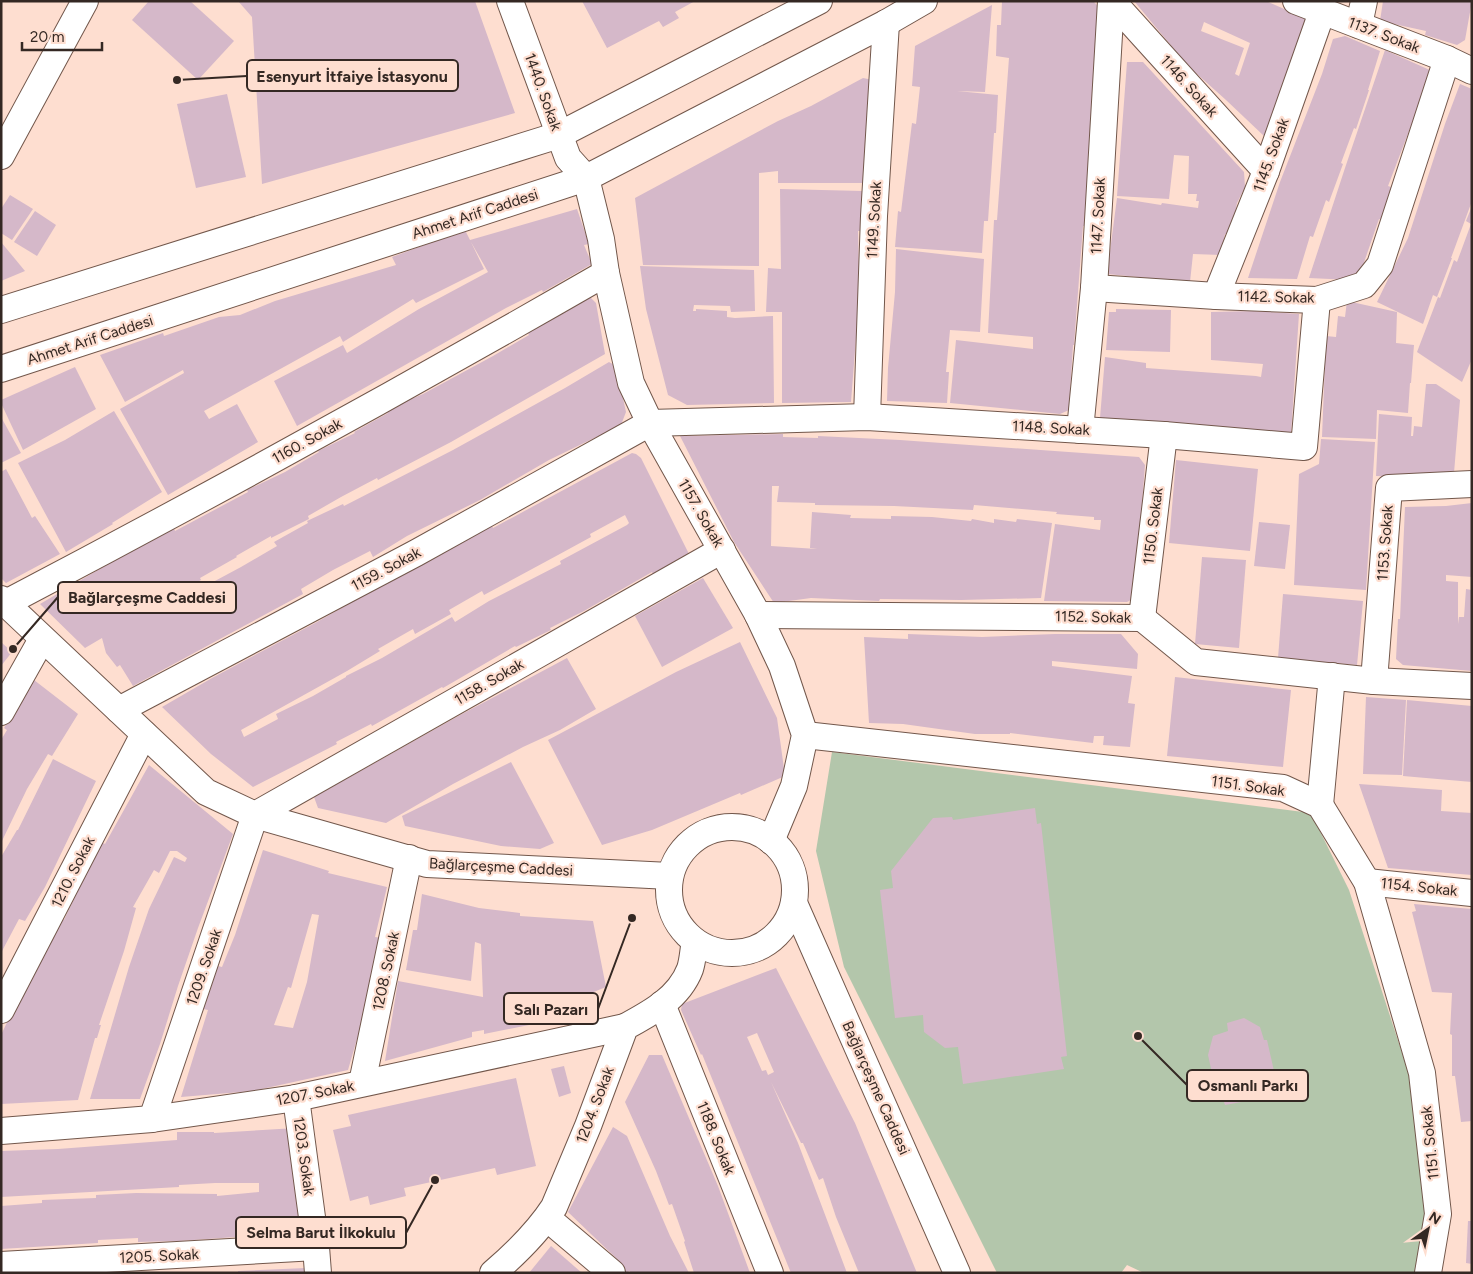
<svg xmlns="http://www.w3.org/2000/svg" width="1473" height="1274" font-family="Figtree,sans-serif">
  <rect width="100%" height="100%" fill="#feded0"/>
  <polygon fill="#b3c6ab" points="832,752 1311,813 1349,890 1419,1105 1431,1221 1418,1273 1144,1273 1127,1265 1121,1273 997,1273 844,967 816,851"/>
  <g fill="#d5b8c9" fill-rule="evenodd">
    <polygon points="149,1 190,1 234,41 198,80 132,20"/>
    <polygon points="238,1 475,1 515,113 262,184 252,17"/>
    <polygon points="582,1 695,1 675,12 679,18 663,27 659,21 607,48"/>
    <polygon points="1002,1 1093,1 1101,9 1084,226 1083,226 1074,345 1073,345 1069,410 1060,414 950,403 956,340 1033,349 1033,337 988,333 994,220 997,220 1009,58 996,56 997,25 1001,25"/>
    <path d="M1134 1H1266L1307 19 1267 135 1264 136 1226 100 1188 66ZM1204 22 1250 43 1239 76 1235 74 1244 48 1201 31Z"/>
    <polygon points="1383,1 1472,1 1465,40 1457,45 1425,35 1426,31 1380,21"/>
    <polygon points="992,5 985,92 957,91 998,95 996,133 994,133 988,221 984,221 982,253 895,247 898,211 901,212 912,123 916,124 920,87 912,86 915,46"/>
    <polygon points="1345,36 1380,51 1368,90 1369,90 1356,129 1354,128 1341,163 1343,164 1329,202 1326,200 1313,237 1310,236 1297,279 1248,278 1280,182 1322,74 1333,39"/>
    <polygon points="1385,50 1432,71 1388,186 1391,187 1381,220 1379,219 1360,274 1351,280 1309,278 1345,168"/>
    <polygon points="1127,62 1143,62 1244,172 1245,187 1237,203 1231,234 1225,234 1221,255 1193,254 1190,282 1107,274 1117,198 1161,205 1162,203 1198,208 1199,201 1196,201 1197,194 1188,194 1189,156 1174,155 1169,199 1117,196"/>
    <polygon points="863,78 873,80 865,183 778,183 778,171 759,173 759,266 643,265 635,198 778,121 811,106"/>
    <polygon points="1460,84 1472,89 1472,201 1451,258 1452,258 1437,297 1433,295 1423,324 1377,302 1408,238 1445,124"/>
    <polygon points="227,94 246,177 196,188 177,104"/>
    <polygon points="780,189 863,191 860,231 858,231 859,269 858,312 851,402 782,403 782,312 766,312 768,268 781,269"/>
    <polygon points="10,195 33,209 12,240 1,233 1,209"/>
    <polygon points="1472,206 1472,359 1462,382 1417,352 1438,297 1440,298 1454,260 1457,262 1471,224 1466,221"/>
    <polygon points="577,209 589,244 584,245 592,264 543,292 542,290 506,308 297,426 274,381 343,345 347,353 419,309 488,272 471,242 484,269 416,303 413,299 343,342 340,336 204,411 209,419 237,404 258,442 168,495 120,409 184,373 183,370 125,402 100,355 163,333 164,336 219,317 240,315 275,301 396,265 392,257 465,230 470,240"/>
    <polygon points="35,211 56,225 37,256 14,242"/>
    <polygon points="1,242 25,271 1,281"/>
    <polygon points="896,249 984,259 980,332 950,330 946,372 949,372 947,403 887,401 888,368 895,292"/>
    <polygon points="640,266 754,270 755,311 731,312 730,306 694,305 693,311 696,311 696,309 727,311 727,317 735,318 773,316 774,403 687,405 668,395 646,309"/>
    <polygon points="586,297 591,298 596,303 605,354 451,442 378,480 377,478 341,497 308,516 309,519 271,538 271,536 236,556 237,557 200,578 201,580 155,606 159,611 241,567 277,546 274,542 308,523 307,521 343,504 344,506 453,450 565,388 609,362 616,366 626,412 621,425 549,460 480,500 407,536 373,557 370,551 333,570 301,589 303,594 133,686 120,665 117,667 106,653 102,638 85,648 40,604 173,526 175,531 248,492 247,490 285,472 319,452 318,451 355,433 354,432 388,413 386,410 423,394 493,356 529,335 526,329"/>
    <polygon points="1347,301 1397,312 1396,343 1414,345 1411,383 1410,383 1408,413 1377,410 1376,439 1322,437 1326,336 1336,337 1338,316 1345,317"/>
    <polygon points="1116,309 1171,310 1170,352 1106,350 1109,312 1116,312"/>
    <polygon points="1254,311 1299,314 1291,434 1100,418 1105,357 1146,363 1146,368 1256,376 1261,377 1263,364 1211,360 1211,312"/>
    <polygon points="75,367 96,409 23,450 1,403 1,400"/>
    <polygon points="1426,384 1436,384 1460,400 1454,473 1411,477 1376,476 1379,414 1412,417 1411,436 1413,436 1414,426 1422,427"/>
    <polygon points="114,411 162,492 112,523 113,524 66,552 18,463 65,440"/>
    <polygon points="1,417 21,453 1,463"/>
    <polygon points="783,434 783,437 818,438 818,436 900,440 1139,457 1145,465 1135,598 1127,602 1044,601 1055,524 1100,530 1101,520 1094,520 1094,517 1056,514 1057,512 974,505 973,510 894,506 815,505 815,503 777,502 779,486 772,486 771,546 817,549 810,548 812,512 851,515 850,518 891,519 891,516 932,517 971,521 972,519 994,523 994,519 1016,522 1017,519 1052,523 1041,598 961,600 880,599 879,601 811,598 774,603 734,542 680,436"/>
    <polygon points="1321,439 1375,442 1366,590 1294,585 1299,474 1319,464"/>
    <path d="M632 453 636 454 641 458 689 554 653 574 652 572 584 611 550 628 551 630 516 647 515 646 443 688 442 687 372 726 371 724 336 742 337 744 253 787 211 754 162 707 212 678 317 622 387 582V583L422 565 457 544 492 526 493 528ZM625 515 629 523 627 525 560 561 561 564 489 601 455 622 452 617 382 658 346 676V677L313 696 276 714 278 719 244 737 241 730 347 671 380 651 378 649 413 629 415 634 451 614 449 610 482 591 484 595 558 555 591 537 590 534Z"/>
    <polygon points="1176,460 1258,469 1250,551 1169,543"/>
    <polygon points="6,469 32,518 35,516 60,554 6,583 1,578 1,472"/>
    <polygon points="1472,503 1472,577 1446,575 1446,581 1458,582 1458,624 1459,617 1464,617 1466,589 1472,590 1472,671 1403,665 1396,659 1398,619 1400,619 1405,507 1446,506"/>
    <polygon points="1259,522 1290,525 1285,569 1254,566"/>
    <polygon points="1202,557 1246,560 1239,648 1195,644"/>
    <polygon points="703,578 733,628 662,667 635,616"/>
    <polygon points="1283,594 1363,601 1357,665 1278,658"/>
    <polygon points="908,634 982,637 1055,634 1121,634 1138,654 1137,669 1052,661 1052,666 1132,676 1128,703 1135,704 1130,747 1103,745 1104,736 1094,736 1093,743 1010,733 1010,734 975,734 903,724 869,723 864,637 908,639"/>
    <polygon points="1,642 12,652 1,666"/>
    <polygon points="740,642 777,718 785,776 741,795 740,793 652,830 602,845 548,740 676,672"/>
    <polygon points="567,658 596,709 560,730 523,747 453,784 386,823 318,808 314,797 462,714"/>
    <polygon points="1175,677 1291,690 1283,767 1167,756"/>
    <polygon points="34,680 78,714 52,756 48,754 27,789 1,843 1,740 7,730 4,728"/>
    <polygon points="1366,697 1406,700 1402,775 1363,774"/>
    <polygon points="1407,700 1472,706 1472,782 1403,776"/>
    <polygon points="53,759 96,781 45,887 25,921 19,919 1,953 1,857 17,830 18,830"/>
    <polygon points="511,762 554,843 540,849 501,846 405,826 402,816"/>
    <polygon points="149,765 233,834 198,928 178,986 160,1044 140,1099 90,1099 129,967 149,909 174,857 185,862 187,858 177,851 170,851 159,873 154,870 133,907 136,908 124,951 99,1025 101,1025 97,1038 95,1038 78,1100 1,1104 1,1035 22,991 63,919 64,920 101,842 105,844"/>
    <polygon points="1359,784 1442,790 1441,811 1472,813 1472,875 1388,868"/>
    <polygon points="1035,808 1037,824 1041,823 1067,1056 1061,1057 1064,1069 963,1084 958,1047 945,1048 924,1032 923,1015 895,1018 880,890 893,888 891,871 933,818 952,817 953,820"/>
    <path d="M263 850 329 871 328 873 387 887 375 937 382 938 358 1039H357L348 1070 253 1091 181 1097 208 1010 203 1009 214 965 222 967 235 935ZM312 914 319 915 307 982 293 1028 274 1025 288 987 291 988Z"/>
    <polygon points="422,894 479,908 520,913 520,916 593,921 606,987 529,1018 529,1025 484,1034 484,1030 472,1032 472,1037 385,1061 398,981 483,997 481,944 475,942 471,981 406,970 413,930 417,930"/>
    <polygon points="1414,904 1472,909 1472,1121 1461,1122 1455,1076 1452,1076 1452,1035 1450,1034 1452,993 1432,992 1412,912 1416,911"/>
    <path d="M776 968 855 1123 917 1273H859L836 1217 823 1178 819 1180 803 1143H801L771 1082 798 1143 847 1273H791L702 1054 701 1055 681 1010 682 1004ZM757 1033 774 1072 768 1075 766 1070 762 1071 747 1037Z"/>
    <polygon points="1244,1018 1260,1027 1264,1040 1267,1040 1276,1080 1261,1086 1263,1098 1225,1105 1222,1096 1218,1093 1221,1085 1214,1082 1208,1055 1213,1036 1228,1031 1227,1023"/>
    <polygon points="649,1055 662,1055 718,1186 750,1273 694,1273 684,1242 685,1241 672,1204 669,1205 656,1171 625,1102"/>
    <polygon points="564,1066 571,1093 559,1097 551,1069"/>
    <polygon points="516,1078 536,1166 497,1175 495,1168 404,1188 406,1196 370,1205 368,1196 350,1201 333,1130 351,1126 348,1115"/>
    <polygon points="613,1127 627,1136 670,1236 689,1273 630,1273 630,1271 625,1273 617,1259 568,1212"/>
    <polygon points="296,1128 302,1232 180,1241 138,1242 138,1238 98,1240 98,1243 1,1249 1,1206 42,1203 42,1200 96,1198 96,1195 136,1193 217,1194 217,1196 259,1192 259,1183 215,1183 179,1185 179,1187 1,1197 1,1151 58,1149 177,1140 177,1132 214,1132 214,1133"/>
    <polygon points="1468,1221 1472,1221 1472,1264 1466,1263"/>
    <polygon points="551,1246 582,1273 529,1273"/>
    <polygon points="306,1268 306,1273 238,1273 238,1271"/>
  </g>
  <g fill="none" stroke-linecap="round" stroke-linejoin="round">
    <g stroke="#72574b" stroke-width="28">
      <g id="minor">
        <polyline points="510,1 568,158 586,178 601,239 606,273 631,383 650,423 758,615 782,666 805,735 794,786 771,841"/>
        <polyline points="1112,1 1266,171"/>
        <polyline points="1296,1 1447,59 1472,71"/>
        <polyline points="1359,25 1364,1"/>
        <polyline points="1,156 85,1"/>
        <polyline points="1094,288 1216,296 1317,300 1364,285 1380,265 1447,59"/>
        <polyline points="1216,296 1266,171 1322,12"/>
        <polyline points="1,310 559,135 819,1"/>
        <polyline points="1,369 586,178 886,23 924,1"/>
        <polyline points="867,417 874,216 886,23"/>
        <polyline points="1080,430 1094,288 1111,1"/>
        <polyline points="1,599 206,792 255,815 427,864 670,876"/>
        <path d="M6 603C208 497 408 387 606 273"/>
        <polyline points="758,615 1142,618 1196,662 1374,681 1472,686"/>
        <polyline points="1142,618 1164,435"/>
        <polyline points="1374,681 1389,488 1472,484"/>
        <polyline points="119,710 416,553 650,423 867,417 1164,435 1304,447 1317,300"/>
        <polyline points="1,712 42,639"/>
        <polyline points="805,735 1283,788 1320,805 1367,882 1422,1073 1438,1214 1428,1273"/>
        <polyline points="1320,805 1332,676"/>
        <circle cx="732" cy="890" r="63"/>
        <polyline points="1367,882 1472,893"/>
        <polyline points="794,903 957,1273"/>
        <polyline points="662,1004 770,1273"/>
        <polyline points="1,1010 144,734"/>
        <polyline points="362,1083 409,858"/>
        <polyline points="296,1098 316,1247 318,1273"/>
        <polyline points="152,1119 255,815 722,550"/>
        <polyline points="1,1131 152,1119 296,1098 625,1027"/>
        <polyline points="547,1218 612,1273"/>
        <polyline points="1,1265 316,1247"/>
        <path d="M493 1273C514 1255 539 1230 554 1207L588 1126 625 1027C651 1013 679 998 690 969 693 960 693 950 695 942"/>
      </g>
    </g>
    <use href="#minor" stroke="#fff" stroke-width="26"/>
  </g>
  <g text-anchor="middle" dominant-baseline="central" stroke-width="4.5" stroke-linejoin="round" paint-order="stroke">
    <g font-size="15" fill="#342823" stroke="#feded0">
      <text transform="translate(1384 35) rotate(21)">1137. Sokak</text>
      <text transform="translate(1189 86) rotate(48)">1146. Sokak</text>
      <text transform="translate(543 92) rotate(70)">1440. Sokak</text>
      <text transform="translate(1271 155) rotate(-70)">1145. Sokak</text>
      <text transform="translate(475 214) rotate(-18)">Ahmet Arif Caddesi</text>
      <text transform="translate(1098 216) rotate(-87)">1147. Sokak</text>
      <text transform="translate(874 220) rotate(-87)">1149. Sokak</text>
      <text transform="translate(1276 297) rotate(1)">1142. Sokak</text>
      <text transform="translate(90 340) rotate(-18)">Ahmet Arif Caddesi</text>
      <text transform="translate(1051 428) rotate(3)">1148. Sokak</text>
      <text transform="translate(307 441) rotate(-29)">1160. Sokak</text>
      <text transform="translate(701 513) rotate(60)">1157. Sokak</text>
      <text transform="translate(1153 526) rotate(-83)">1150. Sokak</text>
      <text transform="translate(1385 543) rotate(-86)">1153. Sokak</text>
      <text transform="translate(386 569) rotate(-28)">1159. Sokak</text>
      <text transform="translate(1093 617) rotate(1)">1152. Sokak</text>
      <text transform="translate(489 682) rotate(-30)">1158. Sokak</text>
      <text transform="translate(1248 786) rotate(8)">1151. Sokak</text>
      <text transform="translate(501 867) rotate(3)">Bağlarçeşme Caddesi</text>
      <text transform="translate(73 872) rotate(-63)">1210. Sokak</text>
      <text transform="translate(1419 887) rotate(6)">1154. Sokak</text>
      <text transform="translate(204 967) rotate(-71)">1209. Sokak</text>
      <text transform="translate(386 971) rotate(-78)">1208. Sokak</text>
      <text transform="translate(876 1088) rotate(66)">Bağlarçeşme Caddesi</text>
      <text transform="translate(315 1093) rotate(-11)">1207. Sokak</text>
      <text transform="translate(595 1105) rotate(-69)">1204. Sokak</text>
      <text transform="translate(716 1138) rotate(68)">1188. Sokak</text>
      <text transform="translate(1430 1143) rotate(-96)">1151. Sokak</text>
      <text transform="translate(304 1156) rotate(82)">1203. Sokak</text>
      <text transform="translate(159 1256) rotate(-3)">1205. Sokak</text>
    </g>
  </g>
  <path fill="none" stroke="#342823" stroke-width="2" d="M177 80L247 76M13 649L58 597M632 918L598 1009M1138 1036L1187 1085M435 1180L406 1233"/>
  <g fill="#342823" stroke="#feded0" stroke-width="2">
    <circle cx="177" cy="80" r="5"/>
    <circle cx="13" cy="649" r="5"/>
    <circle cx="632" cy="918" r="5"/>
    <circle cx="1138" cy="1036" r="5"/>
    <circle cx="435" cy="1180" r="5"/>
  </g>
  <g fill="#feded0" stroke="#342823" stroke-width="2">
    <rect x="247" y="60" width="211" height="31" rx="5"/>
    <rect x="58" y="582" width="178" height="31" rx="5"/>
    <rect x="504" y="993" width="94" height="31" rx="5"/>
    <rect x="1187" y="1070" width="121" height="31" rx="5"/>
    <rect x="236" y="1217" width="170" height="31" rx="5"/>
  </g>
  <g font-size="16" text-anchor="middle" font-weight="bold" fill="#342823">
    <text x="352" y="82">Esenyurt İtfaiye İstasyonu</text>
    <text x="147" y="603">Bağlarçeşme Caddesi</text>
    <text x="551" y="1015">Salı Pazarı</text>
    <text x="1248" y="1091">Osmanlı Parkı</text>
    <text x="321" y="1238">Selma Barut İlkokulu</text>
  </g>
  <rect width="1473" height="1274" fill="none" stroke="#342823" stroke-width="5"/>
  <g transform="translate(1428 1229) rotate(33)" stroke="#feded0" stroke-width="4" paint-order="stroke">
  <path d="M0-4L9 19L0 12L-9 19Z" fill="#342823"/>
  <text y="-8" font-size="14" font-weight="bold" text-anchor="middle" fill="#342823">N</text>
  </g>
  <path d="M22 42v8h80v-8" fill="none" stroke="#342823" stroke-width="2.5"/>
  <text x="30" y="42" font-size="15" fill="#342823" stroke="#feded0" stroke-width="4" paint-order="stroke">20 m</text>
</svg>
